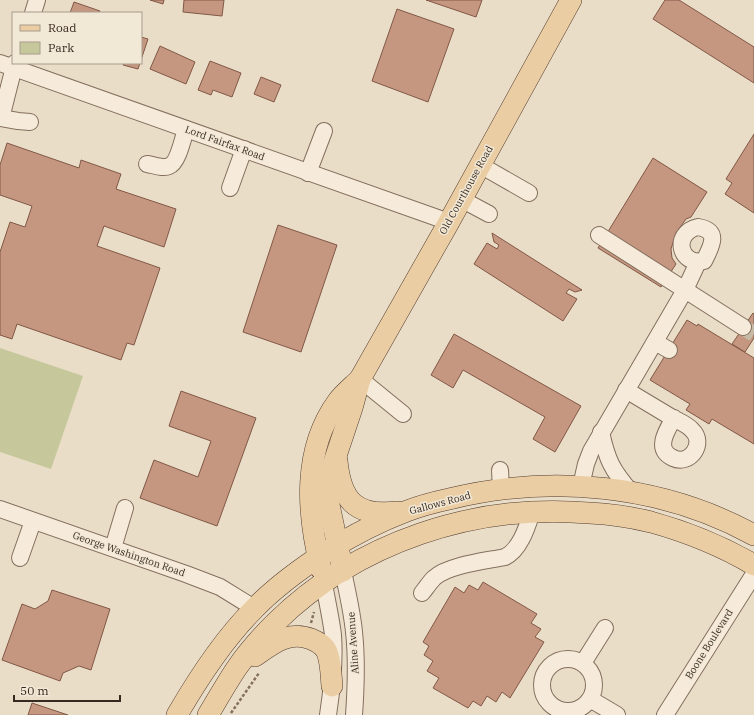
<svg xmlns="http://www.w3.org/2000/svg" width="754" height="715" font-family="'IBM Plex Serif',serif">
  <rect width="100%" height="100%" fill="#eaddc7"/>
  <polygon fill="#c6c89c" points="0,348 83,376 51,469 0,452"/>
  <g fill="#c59781" stroke="#815846">
    <polygon points="150,0 164,0 163,4"/>
    <polygon points="184,0 224,0 222,16 183,12"/>
    <polygon points="426,0 482,0 476,17"/>
    <polygon points="665,0 679,0 754,47 754,83 653,19"/>
    <polygon points="74,2 100,11 99,13 70,13"/>
    <polygon points="397,9 454,29 428,102 372,81"/>
    <polygon points="141,37 148,39 141,60"/>
    <polygon points="160,46 195,62 186,84 150,69"/>
    <polygon points="210,61 241,73 232,97 213,90 211,95 198,90"/>
    <polygon points="124,63 140,63 138,69 123,65"/>
    <polygon points="261,77 281,85 274,102 254,94"/>
    <polygon points="754,134 754,213 725,194 732,183 726,179"/>
    <polygon points="7,143 79,168 81,160 121,174 116,189 176,209 164,247 104,226 97,246 160,268 134,345 127,343 121,360 17,324 12,339 0,335 0,252 10,222 25,227 32,206 0,195 0,165"/>
    <polygon points="653,158 707,192 691,217 686,219 676,233 671,249 672,258 676,264 661,287 598,248"/>
    <polygon points="278,225 337,245 301,352 243,332"/>
    <polygon points="492,233 582,290 575,292 569,289 566,293 577,299 563,321 474,264 487,243 497,249 499,245 494,242"/>
    <polygon points="753,313 754,314 754,338 745,352 732,344"/>
    <polygon points="687,320 697,326 698,324 754,358 754,444 712,419 709,424 686,410 690,404 650,380"/>
    <polygon points="454,334 581,406 555,452 533,439 545,417 463,370 453,388 431,375"/>
    <polygon points="181,391 256,418 217,526 140,498 154,460 198,477 211,441 169,426"/>
    <polygon points="483,582 537,614 531,623 541,629 535,637 544,642 510,698 502,692 496,702 487,696 481,706 473,701 468,708 433,688 439,678 427,671 433,661 424,655 429,646 423,642 455,587 464,593 469,585 478,590"/>
    <polygon points="52,590 110,609 91,670 79,666 63,673 60,681 2,660 22,604 35,609 48,601"/>
    <polygon points="32,703 68,715 28,715"/>
  </g>
  <g fill="none" stroke-linecap="round" stroke-linejoin="round">
    <polyline stroke="#c6b9a6" stroke-width="16" stroke-dasharray="16 8" stroke-linecap="butt" points="743,327 754,334"/>
    <g stroke="#846f5e" stroke-width="18">
      <g id="minor">
        <polyline points="33,13 37,0"/>
        <polyline points="0,63 449,222"/>
        <polyline points="0,118 18,121 30,122"/>
        <polyline points="1,118 15,63"/>
        <path d="M147 164C154 165 163 169 169 166 178 163 183 138 186 129"/>
        <polyline points="480,165 529,193"/>
        <polyline points="308,173 324,131"/>
        <polyline points="230,188 244,149"/>
        <polyline points="461,199 489,214"/>
        <path d="M698 227C721 231 711 247 704 261 679 266 672 233 698 227Z"/>
        <polyline points="599,235 743,327"/>
        <polyline points="655,342 669,350"/>
        <polyline points="360,379 403,414"/>
        <path d="M626 390C641 399 656 408 671 417 678 421 687 424 692 430 706 443 690 466 673 458 654 449 667 430 674 418"/>
        <path d="M601 432C607 460 612 470 631 492"/>
        <polyline points="500,470 501,489"/>
        <polyline points="581,486 586,464 591,451 685,290 698,262"/>
        <polyline points="0,509 186,574 220,587 254,608"/>
        <polyline points="113,548 125,508"/>
        <polyline points="20,558 33,521"/>
        <path d="M343 571C347 591 352 611 354 632 357 659 356 687 354 715"/>
        <path d="M324 584C327 601 331 618 333 635 335 662 332 689 328 715"/>
        <path d="M422 593C426 588 430 582 434 578 448 565 486 561 505 557 520 550 527 527 532 512"/>
        <circle cx="568" cy="685" r="26"/>
        <polyline points="583,663 605,628"/>
        <polyline points="590,699 617,715"/>
        <polyline points="665,715 754,574"/>
      </g>
    </g>
    <g stroke="#533e32" stroke-width="22">
      <g id="major">
        <path d="M337 461C341 501 356 517 397 512"/>
        <path d="M321 569C307 513 302 450 338 401 344 393 353 386 360 379"/>
        <polyline points="343,571 328,500 329,477 352,408 360,379 449,222 571,0"/>
        <path d="M255 656C272 644 289 630 311 639 318 642 324 645 327 652 331 662 331 675 332 686"/>
        <path d="M177 715C199 677 223 640 254 609 275 587 300 569 326 552 351 536 378 522 407 511 420 506 435 502 449 499 551 474 661 484 754 535"/>
        <path d="M208 715C217 700 226 684 236 669 247 653 261 637 275 623 357 542 475 503 589 513 610 514 631 517 651 522 687 532 722 546 754 565"/>
      </g>
    </g>
    <g stroke="#846f5e" stroke-width="2.5" stroke-dasharray="3 2" stroke-linecap="butt">
      <polyline points="311,623 314,612"/>
      <polyline points="231,713 259,673"/>
    </g>
    <use href="#minor" stroke="#f6ebda" stroke-width="16"/>
    <use href="#major" stroke="#eacda3" stroke-width="21"/>
  </g>
  <g text-anchor="middle" dominant-baseline="central" stroke-width="3" stroke-linejoin="round" paint-order="stroke">
    <g font-size="10" fill="#362920" stroke="#f2e8d6">
      <text transform="translate(225 143) rotate(20)">Lord Fairfax Road</text>
      <text transform="translate(466 190) rotate(-61)">Old Courthouse Road</text>
      <text transform="translate(440 503) rotate(-15)">Gallows Road</text>
      <text transform="translate(129 554) rotate(19)">George Washington Road</text>
      <text transform="translate(353 643) rotate(-94)">Aline Avenue</text>
      <text transform="translate(709 644) rotate(-58)">Boone Boulevard</text>
    </g>
  </g>
  <rect x="12" y="12" width="130" height="52" fill="#f2e8d6" stroke="#a79c8d"/>
  <rect x="20" y="25" width="20" height="6" fill="#eacda3" stroke="#a79c8d"/>
  <text x="48" y="32" font-size="12" fill="#362920">Road</text>
  <rect x="20" y="42" width="20" height="12" fill="#c6c89c" stroke="#a79c8d"/>
  <text x="48" y="52" font-size="12" fill="#362920">Park</text>
  <path d="M14 695v6h106v-6" fill="none" stroke="#362920" stroke-width="2"/>
  <text x="20" y="695" font-size="12" fill="#362920" stroke="#f2e8d6" stroke-width="3" paint-order="stroke">50 m</text>
</svg>
